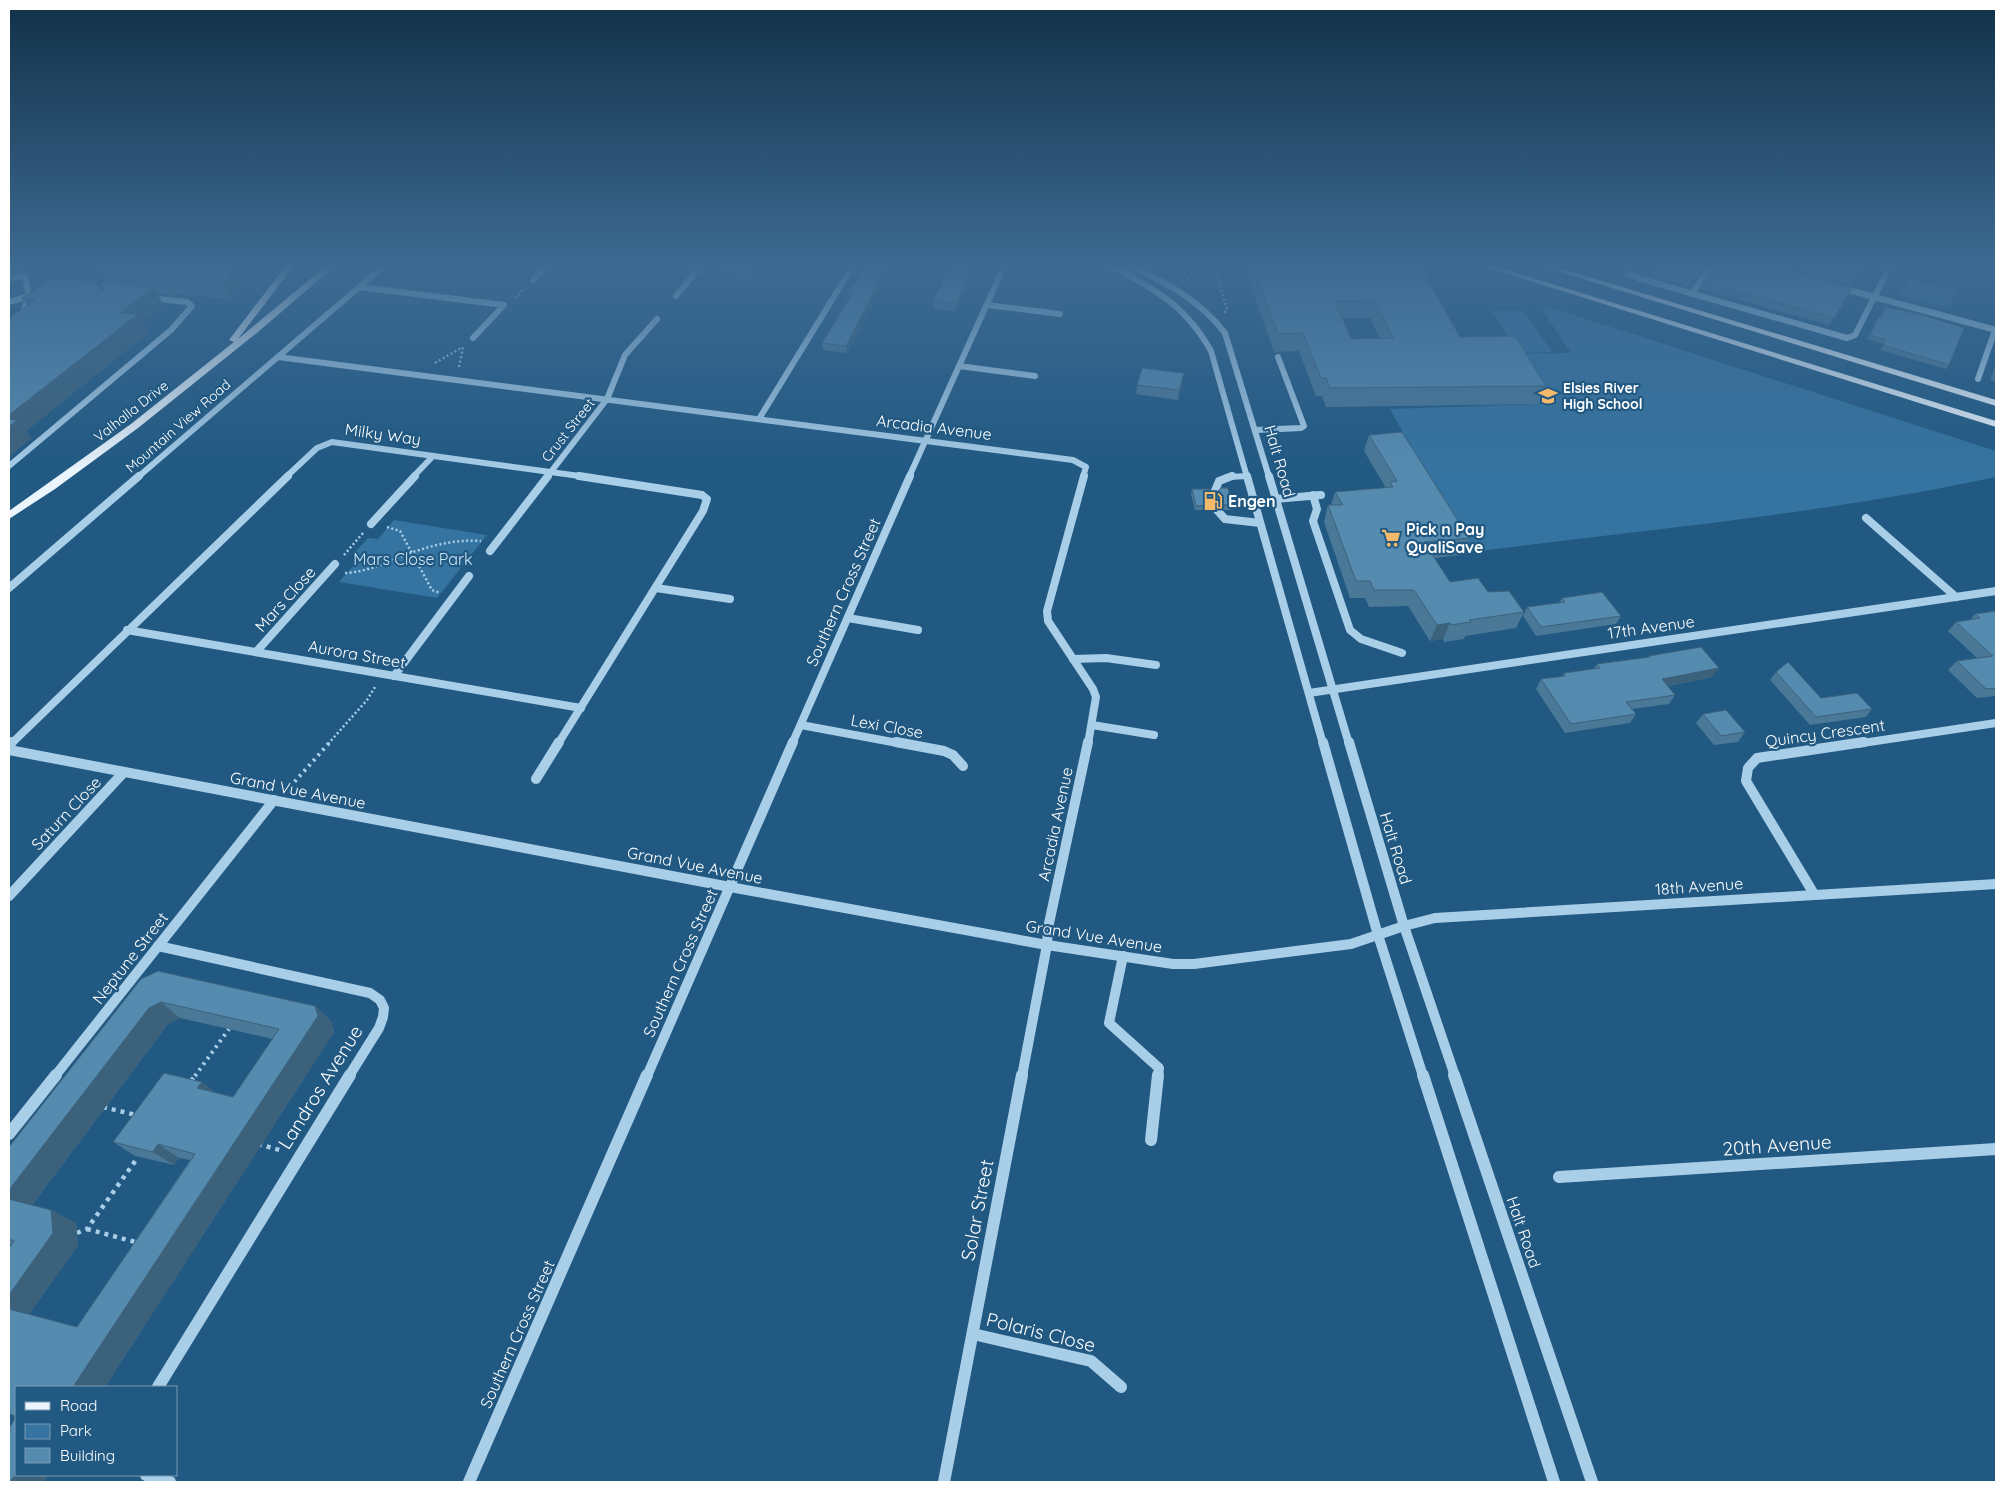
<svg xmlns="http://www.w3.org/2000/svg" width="2005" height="1491" font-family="Quicksand,sans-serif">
  <rect width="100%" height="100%" fill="#215982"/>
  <g fill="#3573a0">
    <polygon points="1909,279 1956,291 1947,307 1900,295"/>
    <path d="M1546 306 1996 451V477C1823 514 1645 530 1470 552L1390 409 1543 404 1513 354 1571 353 1542 309Z"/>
    <polygon points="1492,311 1524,311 1552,352 1518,353"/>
    <polygon points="394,520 487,535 437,598 339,582 362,556 353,554 368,538 378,539"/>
  </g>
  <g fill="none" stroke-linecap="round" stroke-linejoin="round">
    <g stroke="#a8cee8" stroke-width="2.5" stroke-dasharray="2 2.5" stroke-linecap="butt">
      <polyline points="1175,264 1189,280"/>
      <polyline points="1214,264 1227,310 1224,313"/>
      <polyline points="515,298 525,288"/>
      <polyline points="435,363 461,348"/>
      <polyline points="459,367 463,347"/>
      <polyline points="387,527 400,531 432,590 440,593"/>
      <polyline points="344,555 363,533"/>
      <path d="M345 573C367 572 384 563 405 555 429 546 455 539 481 541"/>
      <polyline points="328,744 367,700 375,687"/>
    </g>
    <g stroke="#a8cee8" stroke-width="4" stroke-dasharray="2.5 4.5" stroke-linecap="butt">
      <polyline points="290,787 330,742"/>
      <polyline points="195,1076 229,1029"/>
    </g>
    <g stroke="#a8cee8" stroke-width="4.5" stroke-dasharray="4 5" stroke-linecap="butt">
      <polyline points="191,1081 196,1075"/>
      <polyline points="103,1107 136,1115"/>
      <polyline points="258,1144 283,1151"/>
      <polyline points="87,1229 139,1243"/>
      <polyline points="77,1233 87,1229 138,1157"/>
    </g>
    <g stroke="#a8cee8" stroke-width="6">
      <polyline points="1056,264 1066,265"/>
      <path d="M1106 264C1153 288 1184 303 1211 351L1247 477"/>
      <path d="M1127 264C1164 282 1199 299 1225 333L1269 477"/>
      <polyline points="1626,264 1626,273 1638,278 1847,338 1855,335 1891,264"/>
      <polyline points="9,268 27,264"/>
      <polyline points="9,278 25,276 29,296 23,313"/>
      <polyline points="533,280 548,264"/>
      <polyline points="359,287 504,305 473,338"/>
      <polyline points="1841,288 1996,330"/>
      <polyline points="1691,294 1713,264"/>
      <polyline points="676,296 702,264"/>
      <polyline points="9,302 33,295"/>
      <polyline points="987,305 1060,314"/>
      <polyline points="278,357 1073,460 1086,467 1083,477"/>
      <polyline points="959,366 1035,376"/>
      <polyline points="1978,379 1995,330"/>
      <polyline points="759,419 854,264"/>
      <polyline points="1256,430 1301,428 1304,426 1278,357"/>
      <polyline points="9,466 171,330 192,306 187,302 150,298"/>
      <polyline points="138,477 386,264"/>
      <polyline points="286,477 317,448 332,442 587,477"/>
      <polyline points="413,477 433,456"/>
      <polyline points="547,477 607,399 625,355 657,319"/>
      <polyline points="909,477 1005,264"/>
      <polyline points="1229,477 1247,476"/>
    </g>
    <g stroke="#a8cee8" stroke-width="8">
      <polyline points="1084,476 1047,611 1048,621 1093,689 1096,697 1088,744"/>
      <polyline points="1247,476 1323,744"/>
      <polyline points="1269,476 1349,744"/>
      <polyline points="1214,493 1219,481 1232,476"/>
      <polyline points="1313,495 1317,509 1313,521 1350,630 1361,639 1402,653"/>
      <polyline points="1275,499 1321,495"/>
      <polyline points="1217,510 1225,519 1260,523"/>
      <polyline points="1866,518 1956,597"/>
      <polyline points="371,524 415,476"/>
      <polyline points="490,551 548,476"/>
      <polyline points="9,588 139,476"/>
      <polyline points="656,588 730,599"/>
      <polyline points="848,618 918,630"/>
      <polyline points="127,630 581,708"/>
      <polyline points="256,652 335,564"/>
      <polyline points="1073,659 1106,658 1156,665"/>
      <polyline points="394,676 469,576"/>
      <polyline points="1309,693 1996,591"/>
      <polyline points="801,725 903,744"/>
      <polyline points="1092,725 1154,735"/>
      <polyline points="11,744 288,476"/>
      <polyline points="558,744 703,511 707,499 702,495 579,476"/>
      <polyline points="792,744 910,476"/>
      <polyline points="1856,744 1996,723"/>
    </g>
    <g stroke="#a8cee8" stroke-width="10">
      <polyline points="896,742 944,751 953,755 963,766"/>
      <polyline points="1323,742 1378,935 1423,1076"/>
      <polyline points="1349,742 1404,926 1455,1076"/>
      <polyline points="9,745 12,742"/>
      <polyline points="9,750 730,887 1047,945 1173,964 1194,964 1351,944 1404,926 1435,918 1996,884"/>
      <polyline points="536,779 559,742"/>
      <polyline points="1814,894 1746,781 1748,768 1757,758 1864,742"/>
      <polyline points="9,896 124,772"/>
      <polyline points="158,946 370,993 380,1000 384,1008 383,1017 379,1028 349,1076"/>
      <polyline points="1123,956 1109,1023 1159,1068 1158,1076"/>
      <polyline points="55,1076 274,800"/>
      <polyline points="647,1076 793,742"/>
      <polyline points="1022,1076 1047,945 1048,928 1088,742"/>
    </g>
    <g stroke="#a8cee8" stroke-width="12">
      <polyline points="1423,1075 1554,1482"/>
      <polyline points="1454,1075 1592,1482"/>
      <polyline points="9,1134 56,1075"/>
      <polyline points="1151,1140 1158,1075"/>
      <polyline points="1559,1177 1996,1149"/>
      <polyline points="973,1334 1091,1361 1121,1387"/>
      <polyline points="158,1387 350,1075"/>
      <polyline points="146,1475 170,1482"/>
      <polyline points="469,1482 647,1075"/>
      <polyline points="944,1482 1022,1075"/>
    </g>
    <g fill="#ebf5fe" fill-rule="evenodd">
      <polygon points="287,264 295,264 238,339 328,264 337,264 258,332 138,428 55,489 9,519 9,511 131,424 234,342 229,340"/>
      <polygon points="1476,264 1488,264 1996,421 1996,427"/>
      <polygon points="1534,264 1546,264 1996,400 1996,406"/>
    </g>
  </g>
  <g fill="#4a7897" fill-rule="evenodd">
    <polygon points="721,264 764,264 753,280 721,276 719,267"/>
    <polygon points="866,264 892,264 847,353 823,350 822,343 849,297 849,291"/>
    <polygon points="899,264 929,264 926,269 899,266"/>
    <path d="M1243 264H1419L1460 337 1546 386 1539 404 1326 407 1322 396H1316L1299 351 1274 352ZM1343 318H1370L1379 338 1351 339Z"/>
    <polygon points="1655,264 1707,264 1691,286 1657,278"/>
    <polygon points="1773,264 1866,264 1861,272 1858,271 1850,285"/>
    <polygon points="977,265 956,311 934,309 933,301"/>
    <polygon points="99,273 251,273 231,299 177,294 175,296 157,294 164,305 142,322 149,332 26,431 31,438 9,457 9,318 27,306 22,298 105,292 105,282"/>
    <polygon points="1704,282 1851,290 1829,325 1701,289"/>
    <polygon points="1886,307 1949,365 1946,369 1880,350 1883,344 1867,339 1876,321 1879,317 1880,318"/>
    <polygon points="1996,365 1996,382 1990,380"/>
    <polygon points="1182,383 1178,400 1136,394 1137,385"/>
    <polygon points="1369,435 1469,538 1462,555 1434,558 1450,582 1488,592 1524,612 1516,628 1465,636 1464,639 1444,642 1443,639 1430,641 1408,606 1369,607 1365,598 1350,598 1324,522 1328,505 1331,505 1335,492 1386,488 1364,451"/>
    <polygon points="1192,489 1211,492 1232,505 1231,510 1224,510 1216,504 1211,510 1195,510 1191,494"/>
    <polygon points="1562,598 1621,616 1616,624 1536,636 1523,616 1527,607 1559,603"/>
    <polygon points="1996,611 1996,696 1977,698 1948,670 1957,661 1977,658 1948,631 1956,622 1970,620 1975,614"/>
    <polygon points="1649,656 1712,677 1668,686 1675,695 1669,704 1632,709 1636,714 1630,723 1565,733 1536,689 1541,679 1562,677 1564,673 1594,669 1597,664 1648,658"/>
    <polygon points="1776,672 1821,698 1872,709 1866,717 1810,725 1770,680"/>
    <polygon points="1703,714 1745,732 1738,742 1714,745 1696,723"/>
    <path d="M141 979 315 1006 331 1021 334 1032 105 1387H16L11 1245 9 1244V1147ZM180 1018 273 1039 233 1097 217 1093 113 1142 135 1156 174 1165 179 1158 190 1160 77 1327 29 1314 78 1245 76 1223 51 1210 32 1205 168 1024Z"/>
  </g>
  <g fill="#3c617b">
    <polygon points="238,264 255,264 251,273 231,299 222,284"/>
    <polygon points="757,264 764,264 753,280 752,271"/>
    <polygon points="888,264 892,264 847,353 846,346"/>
    <polygon points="974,264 977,264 977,265 956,311 956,304"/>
    <polygon points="1705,264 1707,264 1691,286 1694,279"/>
    <polygon points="168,278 177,294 175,296 166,280"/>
    <polygon points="153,287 164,305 142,322 149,332 26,431 31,438 9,457 9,415 120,313"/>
    <polygon points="1184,373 1182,383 1178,400 1179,390"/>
    <polygon points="1217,500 1216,504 1211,510 1212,505"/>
    <polygon points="1450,623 1443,639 1430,641 1437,625"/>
    <polygon points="1719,668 1712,677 1656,688 1662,679"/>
    <polygon points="161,1002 180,1018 168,1024 28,1210 9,1201 9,1190 149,1008"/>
    <polygon points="315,1006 331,1021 334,1032 105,1387 73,1387"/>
    <polygon points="202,1082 221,1096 197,1088"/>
    <polygon points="158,1144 179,1158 174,1165 153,1152"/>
    <polygon points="51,1210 76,1223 78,1245 27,1317 9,1310 9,1295"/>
    <polygon points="16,1474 16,1475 48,1475 44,1482 10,1482"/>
  </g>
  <g fill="#568bb0" stroke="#3c617b" fill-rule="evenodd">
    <polygon points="95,264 238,264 222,284 168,278 166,280 99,273"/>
    <polygon points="721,264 757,264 752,271 719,267"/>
    <polygon points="866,264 888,264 846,346 822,343 853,292 849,291"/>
    <polygon points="951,264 974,264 956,304 933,301"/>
    <path d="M1252 264H1419L1460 337 1515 336 1546 386 1330 388 1326 378H1321L1303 333 1278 334ZM1374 300 1393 338 1351 339 1335 301Z"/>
    <polygon points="1659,264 1705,264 1694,279 1660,271"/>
    <polygon points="1718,264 1765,264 1850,287 1851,290 1834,318 1704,282"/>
    <polygon points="1803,264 1866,264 1866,265 1862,264 1855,278"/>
    <polygon points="50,278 93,281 105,292 101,282 153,287 120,313 138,314 9,415 9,318 35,300 22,298"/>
    <polygon points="1886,307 1919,314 1964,328 1949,365 1883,345 1886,340 1870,335 1879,317 1880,318"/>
    <polygon points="1142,368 1184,373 1179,390 1137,385"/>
    <polygon points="9,419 17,420 9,427"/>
    <polygon points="1402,432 1469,538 1424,542 1450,582 1478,578 1488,592 1509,591 1524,612 1469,620 1471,622 1451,625 1450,623 1437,625 1414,590 1374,590 1370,581 1356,581 1328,505 1343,505 1335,492 1393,487 1390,482 1397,481 1369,435"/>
    <polygon points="1221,488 1228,488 1232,505 1225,505 1217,500 1212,505 1196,506 1192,489 1209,489 1211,492 1215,494"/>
    <polygon points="1602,592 1621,616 1541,627 1527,607 1565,602 1562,598"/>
    <polygon points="1996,611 1996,629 1995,629 1996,630 1996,688 1986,689 1957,661 1993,656 1956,622 1980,618 1975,614"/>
    <polygon points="1701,647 1719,668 1662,679 1675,695 1626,702 1636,714 1571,724 1541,679 1565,676 1564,673 1600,668 1597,664 1650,657 1649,656"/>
    <polygon points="1788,662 1821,698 1857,693 1872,709 1816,717 1776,672"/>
    <polygon points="1726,710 1745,732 1721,736 1703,714"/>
    <polygon points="158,971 315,1006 318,1016 73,1387 16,1387 16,1416 9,1414 9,1309 77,1327 195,1154 158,1144 153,1152 113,1142 164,1073 202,1082 197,1088 233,1097 279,1029 161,1002 149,1008 9,1190 9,1147 141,979"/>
    <polygon points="9,1199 51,1210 53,1233 9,1295 9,1248 14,1241 9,1239"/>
    <polygon points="16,1417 16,1474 10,1482 9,1482 9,1428"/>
  </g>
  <linearGradient id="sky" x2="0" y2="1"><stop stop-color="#123148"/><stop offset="0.56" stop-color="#3d6a92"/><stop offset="1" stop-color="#3d6a92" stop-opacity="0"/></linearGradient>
  <rect width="2005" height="473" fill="url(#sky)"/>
  <defs>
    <g id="school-bare" transform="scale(1.5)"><path d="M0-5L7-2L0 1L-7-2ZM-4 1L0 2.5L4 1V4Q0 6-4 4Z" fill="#f4b96a" stroke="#215982" stroke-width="2.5" paint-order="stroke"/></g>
    <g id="fuel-bare" transform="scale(1.5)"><path d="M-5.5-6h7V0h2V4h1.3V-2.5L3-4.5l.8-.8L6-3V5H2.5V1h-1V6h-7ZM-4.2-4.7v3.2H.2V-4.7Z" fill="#f4b96a" stroke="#215982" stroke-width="2.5" paint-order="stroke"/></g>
    <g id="supermarket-bare" transform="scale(1.5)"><path d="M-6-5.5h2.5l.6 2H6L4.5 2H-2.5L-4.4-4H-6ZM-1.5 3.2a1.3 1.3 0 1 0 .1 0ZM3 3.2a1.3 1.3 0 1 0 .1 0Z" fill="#f4b96a" stroke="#215982" stroke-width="2.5" paint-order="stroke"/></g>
  </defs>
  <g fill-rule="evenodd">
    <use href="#school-bare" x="1548" y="396"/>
    <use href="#fuel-bare" x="1213" y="501"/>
    <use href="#supermarket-bare" x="1391" y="538"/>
  </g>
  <g text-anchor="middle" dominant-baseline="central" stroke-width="4.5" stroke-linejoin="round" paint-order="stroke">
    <g font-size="14" font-weight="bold" fill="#fff" stroke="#215982" text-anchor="start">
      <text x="1563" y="388">Elsies River<tspan x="1563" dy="16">High School</tspan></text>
    </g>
    <g font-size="14" fill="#fff" stroke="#215982">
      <text transform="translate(131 411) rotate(-38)">Valhalla Drive</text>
      <text transform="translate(178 426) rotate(-41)">Mountain View Road</text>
      <text transform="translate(568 430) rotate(-52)">Crust Street</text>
    </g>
    <g font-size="16" fill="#fff" stroke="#215982">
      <text transform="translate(934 427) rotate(7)">Arcadia Avenue</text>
      <text transform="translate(383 434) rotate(8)">Milky Way</text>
      <text transform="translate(1280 461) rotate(74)">Halt Road</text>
      <text transform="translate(843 592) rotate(-66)">Southern Cross Street</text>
      <text transform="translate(285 599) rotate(-48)">Mars Close</text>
      <text transform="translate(1651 627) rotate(-8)">17th Avenue</text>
      <text transform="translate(357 654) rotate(10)">Aurora Street</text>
      <text transform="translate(887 726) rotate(10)">Lexi Close</text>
      <text transform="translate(1825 733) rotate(-8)">Quincy Crescent</text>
      <text transform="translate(298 790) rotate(11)">Grand Vue Avenue</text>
      <text transform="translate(66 813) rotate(-47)">Saturn Close</text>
      <text transform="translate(1055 824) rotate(-78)">Arcadia Avenue</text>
      <text transform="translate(1396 848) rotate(73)">Halt Road</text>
      <text transform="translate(695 865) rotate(11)">Grand Vue Avenue</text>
      <text transform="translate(1699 886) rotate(-4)">18th Avenue</text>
      <text transform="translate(1094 936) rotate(9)">Grand Vue Avenue</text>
      <text transform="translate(130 958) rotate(-52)">Neptune Street</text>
      <text transform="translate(680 963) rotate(-66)">Southern Cross Street</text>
      <text transform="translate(1524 1232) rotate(71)">Halt Road</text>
      <text transform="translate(517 1334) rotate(-66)">Southern Cross Street</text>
    </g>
    <g font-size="16" font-weight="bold" fill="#fff" stroke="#215982" text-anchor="start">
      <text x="1228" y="501">Engen</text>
      <text x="1406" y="529">Pick n Pay<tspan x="1406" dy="18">QualiSave</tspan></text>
    </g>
    <g font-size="16" fill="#cce5f6" stroke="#215982">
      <text x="413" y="559">Mars Close Park</text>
    </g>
    <g font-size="19" fill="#fff" stroke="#215982">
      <text transform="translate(320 1087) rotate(-58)">Landros Avenue</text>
      <text transform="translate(1777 1145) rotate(-4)">20th Avenue</text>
      <text transform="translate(977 1210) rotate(-79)">Solar Street</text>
      <text transform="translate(1041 1332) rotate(14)">Polaris Close</text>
    </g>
  </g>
  <rect width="2005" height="1491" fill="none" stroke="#ffffff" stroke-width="20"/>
  <rect x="15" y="1386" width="162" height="90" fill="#215982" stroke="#7a9bb4"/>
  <rect x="25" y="1402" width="25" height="8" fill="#ebf5fe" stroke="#7a9bb4"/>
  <text x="60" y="1411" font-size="15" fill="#ffffff">Road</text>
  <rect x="25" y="1424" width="25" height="15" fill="#3573a0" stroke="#7a9bb4"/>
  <text x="60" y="1436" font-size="15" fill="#ffffff">Park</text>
  <rect x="25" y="1448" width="25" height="15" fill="#568bb0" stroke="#7a9bb4"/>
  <text x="60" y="1461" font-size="15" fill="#ffffff">Building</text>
</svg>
